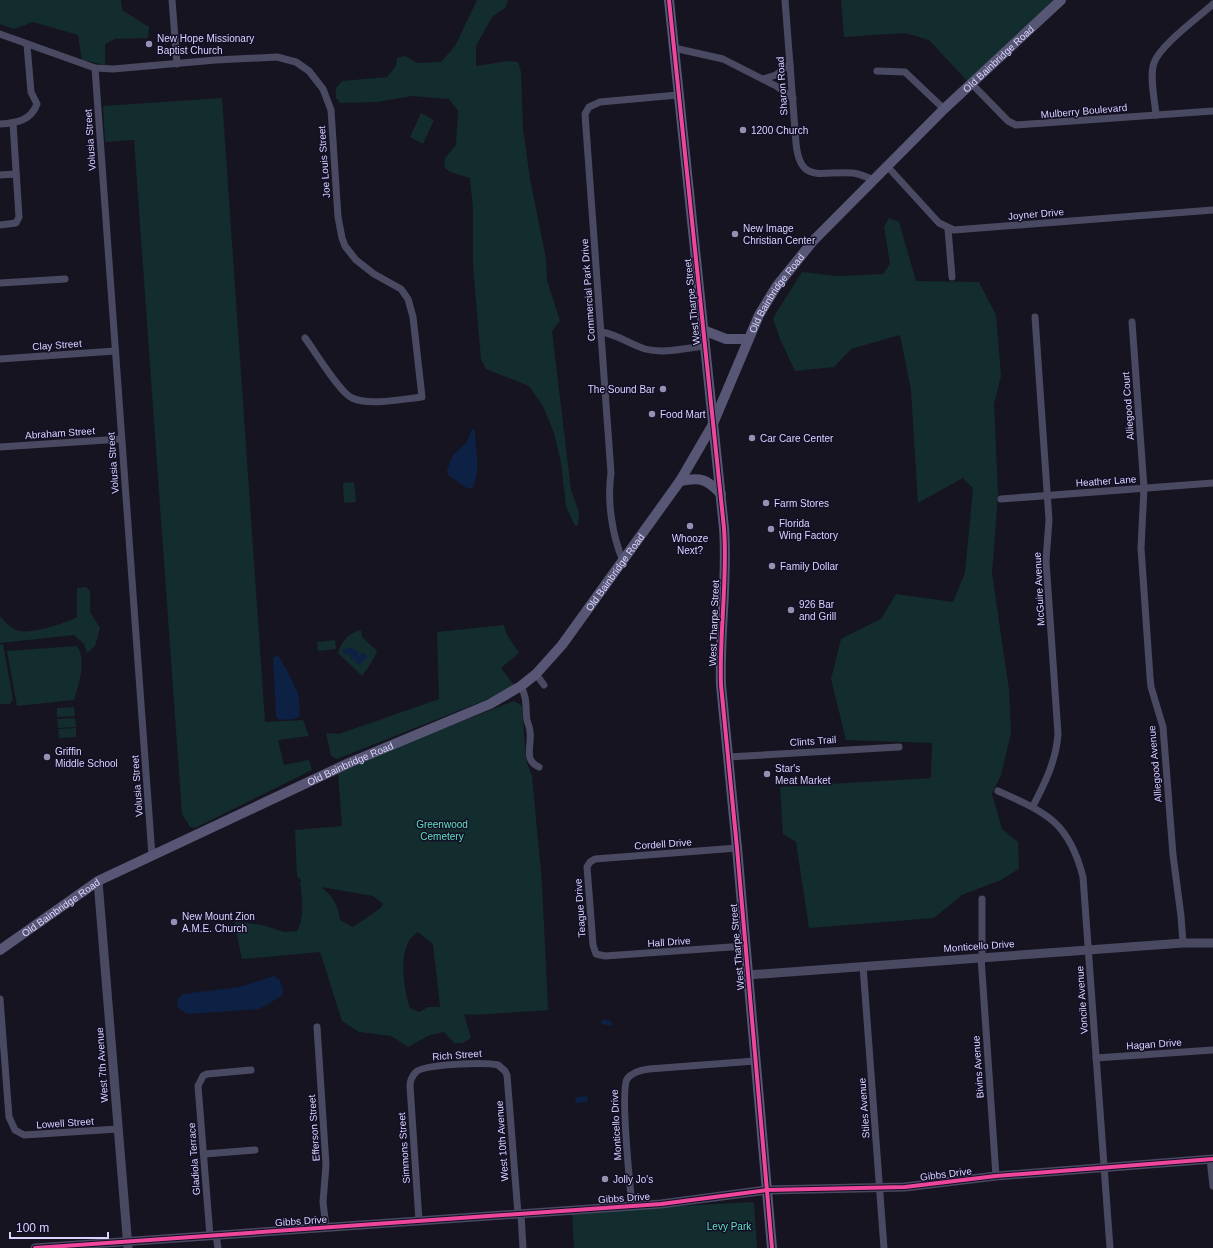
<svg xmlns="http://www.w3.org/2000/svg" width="1213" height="1248" font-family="Helvetica,sans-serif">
  <rect width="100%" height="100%" fill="#161421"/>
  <g fill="#132c2d" fill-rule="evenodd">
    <polygon points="0,0 121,0 122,10 149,27 148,38 115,39 105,44 105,65 82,60 78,35 33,22 14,29 0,24"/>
    <polygon points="477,0 508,0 506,7 492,17 476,46 476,66 508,61 518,62 521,72 523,128 530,179 546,259 547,280 560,321 552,331 571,490 579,512 578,525 575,526 566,506 561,463 554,433 544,408 529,386 486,369 481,359 473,265 473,210 470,178 450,172 444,167 445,158 456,145 458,111 449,99 412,96 377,102 340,103 336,98 336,88 342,81 387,77 396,66 397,58 405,56 417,63 441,62 455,46"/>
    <polygon points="841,0 1058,0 969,83 929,40 905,33 844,37"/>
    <polygon points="222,98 265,722 303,720 309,736 278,740 284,765 309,760 312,770 195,828 190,827 182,814 134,140 105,142 103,106"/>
    <polygon points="421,113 434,120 423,144 410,137"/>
    <polygon points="889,218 899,222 916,281 979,282 996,315 1001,376 994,404 998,494 992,573 1009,690 1011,733 1001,775 992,794 1002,829 1018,842 1019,869 1001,880 962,895 934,918 809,928 796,842 783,834 780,787 931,778 932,743 846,740 831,679 841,639 881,619 896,594 953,602 965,573 973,488 963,478 918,503 911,390 900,335 851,349 834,367 795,371 780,339 773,318 802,272 838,276 883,274 890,264 884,227"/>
    <polygon points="354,482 356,502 344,503 343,483"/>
    <path d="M86 587 90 591V612L100 628 95 646 87 653 84 644 74 635 0 643V616C5 622 12 630 20 631 32 634 66 623 77 617V588Z"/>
    <polygon points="504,625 507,635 519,653 501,668 514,685 504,693 488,699 337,759 331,756 326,733 339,734 439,699 437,632"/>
    <path d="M361 630 362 637 377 651C374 659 367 670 362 676L338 653C343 640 347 634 361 630Z"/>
    <polygon points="335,640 336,649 318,651 317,642"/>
    <polygon points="3,644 13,700 10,704 0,704 0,645"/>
    <path d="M77 646C87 661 79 684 74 700L17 706 7 651Z"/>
    <path d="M514 701 522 706 526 760 532 776 542 883 548 1010 474 1015 464 1014 471 1038 463 1043H454L444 1032 430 1035 408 1047 391 1036 359 1032 342 1021 320 952 242 959 234 921 262 925 284 932 297 931C305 916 302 899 300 882L302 881 297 876 295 830 342 826 338 773 383 752ZM321 887 373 896 383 904 381 908 353 927 340 920C338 905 333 896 321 887ZM418 932 433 944 440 1007H428L419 1012 410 1008C404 991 399 958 409 941 410 938 415 934 418 932Z"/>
    <polygon points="74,707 75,716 57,717 57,708"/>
    <polygon points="75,718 76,727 58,728 57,719"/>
    <polygon points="76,728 76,737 59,738 58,729"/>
    <polygon points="754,1202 757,1248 574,1248 572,1212"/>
  </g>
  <g fill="#0d2144">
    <path d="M473 428 475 431C475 448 482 473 472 488L468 489 448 475 447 470 453 455 466 443Z"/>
    <polygon points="352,648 358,651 359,656 363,653 368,657 361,662 361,665 356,663 354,659 351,659 350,654 344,654 343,649"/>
    <path d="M277 655C281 657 296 688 298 694 300 701 299 710 300 717 294 720 285 720 278 719L276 715 273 658Z"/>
    <path d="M274 976 280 980 283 990 282 996 259 1009 188 1014C179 1009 176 1008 178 998L183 994 240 987Z"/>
    <polygon points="603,1019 611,1021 612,1026 602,1024 601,1021"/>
    <polygon points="587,1096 588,1102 576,1103 575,1097"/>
  </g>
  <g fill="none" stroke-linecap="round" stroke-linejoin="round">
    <g stroke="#4a4962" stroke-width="7">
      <polyline points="172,0 177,64"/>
      <path d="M785 0 796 143C800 186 823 170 853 173 860 174 867 177 874 180"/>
      <path d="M0 34 95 68 113 69 216 60 277 57 296 62 309 71 323 89 331 110 338 217 342 238 345 246 356 260 374 274 401 289 408 299 413 317 422 397C404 399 368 406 352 398 339 392 315 351 305 338"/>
      <polyline points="674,48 723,59 776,86 793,98"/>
      <polyline points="95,68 152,856"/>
      <polyline points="877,71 905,72 944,109"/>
      <polyline points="763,79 776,75 790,64"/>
      <polyline points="972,84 1008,121 1016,125 1213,111"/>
      <path d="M1156 115C1155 101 1149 76 1154 63 1159 46 1199 17 1213 4"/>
      <path d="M0 124C16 123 31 121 37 104L31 92 27 45"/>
      <polyline points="887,166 939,223 954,230 1213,210"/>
      <polyline points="0,175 16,174"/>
      <polyline points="0,225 16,223 19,217 13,123"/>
      <polyline points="948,229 952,277"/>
      <polyline points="0,283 65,279"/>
      <polyline points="1132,322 1144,488 1141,548 1150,677 1151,687 1163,727 1173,855 1181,916 1183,943"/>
      <path d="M602 332C618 335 630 344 645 349 663 354 686 348 705 346"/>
      <polyline points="0,359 115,351"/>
      <polyline points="0,447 121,439"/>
      <polyline points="1001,499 1213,483"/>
      <path d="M623 561C612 535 607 501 611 473L585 114 589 107 600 102 678 95"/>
      <polyline points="536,674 544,685"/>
      <path d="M521 686C528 701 525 706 527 720 528 724 530 728 530 732 532 746 523 760 539 767"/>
      <polyline points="728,757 899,747"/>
      <path d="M998 791C1047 813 1069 822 1083 877L1110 1248"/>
      <path d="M1033 806C1045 783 1056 761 1058 734L1046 561 1049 520 1035 317"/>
      <polyline points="737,848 595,859 590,862 587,867 593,945 596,954 605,956 745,946"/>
      <polyline points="981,957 996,1176"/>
      <polyline points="982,957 982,899"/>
      <polyline points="863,966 884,1248"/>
      <polyline points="0,999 9,1117 15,1130 24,1135 118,1129"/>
      <polyline points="317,1027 326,1165 323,1202 326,1227"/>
      <polyline points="1096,1058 1213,1050"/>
      <polyline points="204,1154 255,1150"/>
      <polyline points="1210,1159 1213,1186"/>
      <path d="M632 1206C630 1185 620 1093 627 1079 632 1072 641 1070 649 1069L755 1061"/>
      <polyline points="521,1214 523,1248"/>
      <path d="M419 1221 410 1086C410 1081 412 1076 416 1072 424 1064 486 1062 498 1065L505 1071 507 1075 518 1214"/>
      <polyline points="216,1235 218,1248"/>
      <polyline points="210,1236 198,1086 203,1076 207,1074 251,1070"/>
    </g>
    <g stroke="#4a4962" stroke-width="9">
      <polyline points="98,881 128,1248"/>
      <polyline points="748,975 1088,950 1183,943 1213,943"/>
      <polyline points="35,1248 661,1204 767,1190 905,1187 996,1176 1213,1159"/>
    </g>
    <g stroke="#575674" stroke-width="10">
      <path d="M669 0 724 528C728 580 719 633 721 685L737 848 772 1248"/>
      <polyline points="703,330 726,339 748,339"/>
      <path d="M680 481C701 477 707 479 721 494"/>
      <path id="s1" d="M0 950 98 881 351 762 490 704 521 686 536 674 562 645 680 481 712 426 759 315 776 287 813 241 944 109 1061 0"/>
    </g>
    <g stroke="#130f26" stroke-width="6">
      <g id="cycleway">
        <path d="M669 0 724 528C728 580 719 633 721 685L737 848 772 1248"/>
        <polyline points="35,1248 661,1204 767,1190 905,1187 996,1176 1213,1159"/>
      </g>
    </g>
    <use href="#cycleway" stroke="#ed469a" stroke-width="4"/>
  </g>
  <g fill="#9591b1" stroke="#130f26" stroke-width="1.5">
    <circle cx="149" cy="44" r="4"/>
    <circle cx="743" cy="130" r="4"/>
    <circle cx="735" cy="234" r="4"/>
    <circle cx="663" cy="389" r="4"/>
    <circle cx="652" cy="414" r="4"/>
    <circle cx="752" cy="438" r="4"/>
    <circle cx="766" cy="503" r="4"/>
    <circle cx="690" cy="526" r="4"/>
    <circle cx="771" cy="529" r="4"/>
    <circle cx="772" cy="566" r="4"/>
    <circle cx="791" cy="610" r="4"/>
    <circle cx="47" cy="757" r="4"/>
    <circle cx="767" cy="774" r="4"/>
    <circle cx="174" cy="922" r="4"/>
    <circle cx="605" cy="1179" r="4"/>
  </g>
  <g text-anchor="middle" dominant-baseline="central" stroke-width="3" stroke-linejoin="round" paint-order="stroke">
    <g font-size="10" fill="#d9d4ff" stroke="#130f26" text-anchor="start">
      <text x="157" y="38">New Hope Missionary<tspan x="157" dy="12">Baptist Church</tspan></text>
      <text x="751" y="130">1200 Church</text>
      <text x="743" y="228">New Image<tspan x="743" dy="12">Christian Center</tspan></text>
      <text x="655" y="389" text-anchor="end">The Sound Bar</text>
      <text x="660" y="414">Food Mart</text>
      <text x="760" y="438">Car Care Center</text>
      <text x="774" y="503">Farm Stores</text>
      <text x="779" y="523">Florida<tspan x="779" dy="12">Wing Factory</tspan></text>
      <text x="690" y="538" text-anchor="middle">Whooze<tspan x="690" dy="12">Next?</tspan></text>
      <text x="780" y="566">Family Dollar</text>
      <text x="799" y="604">926 Bar<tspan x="799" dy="12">and Grill</tspan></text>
      <text x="55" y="751">Griffin<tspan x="55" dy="12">Middle School</tspan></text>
      <text x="775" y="768">Star's<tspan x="775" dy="12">Meat Market</tspan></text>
      <text x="182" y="916">New Mount Zion<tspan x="182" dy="12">A.M.E. Church</tspan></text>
      <text x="613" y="1179">Jolly Jo's</text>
    </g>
    <g font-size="10" fill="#d9d4ff" stroke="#130f26">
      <text stroke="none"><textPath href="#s1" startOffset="1382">Old Bainbridge Road</textPath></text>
      <text transform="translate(782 86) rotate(-94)">Sharon Road</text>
      <text transform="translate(1084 111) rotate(-5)">Mulberry Boulevard</text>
      <text transform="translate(90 140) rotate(-94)">Volusia Street</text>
      <text transform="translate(324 162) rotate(-94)">Joe Louis Street</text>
      <text transform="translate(1036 214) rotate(-5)">Joyner Drive</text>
      <text transform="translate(588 290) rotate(-94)">Commercial Park Drive</text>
      <text stroke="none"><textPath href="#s1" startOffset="1058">Old Bainbridge Road</textPath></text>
      <text transform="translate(692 302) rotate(-96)">West Tharpe Street</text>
      <text transform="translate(57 345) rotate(-4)">Clay Street</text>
      <text transform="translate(1128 406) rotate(-94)">Alliegood Court</text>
      <text transform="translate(60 433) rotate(-4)">Abraham Street</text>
      <text transform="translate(113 463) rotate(-94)">Volusia Street</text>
      <text transform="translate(1106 481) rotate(-4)">Heather Lane</text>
      <text stroke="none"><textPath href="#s1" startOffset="734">Old Bainbridge Road</textPath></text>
      <text transform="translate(1039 589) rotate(-93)">McGuire Avenue</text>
      <text transform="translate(714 623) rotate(-88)">West Tharpe Street</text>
      <text transform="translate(813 741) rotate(-4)">Clints Trail</text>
      <text stroke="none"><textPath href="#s1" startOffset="398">Old Bainbridge Road</textPath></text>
      <text transform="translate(1155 764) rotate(-95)">Alliegood Avenue</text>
      <text transform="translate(137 786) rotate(-94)">Volusia Street</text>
      <text transform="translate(663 844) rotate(-4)">Cordell Drive</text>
      <text stroke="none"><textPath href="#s1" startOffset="74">Old Bainbridge Road</textPath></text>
      <text transform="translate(580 908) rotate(-94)">Teague Drive</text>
      <text transform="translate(669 942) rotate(-4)">Hall Drive</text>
      <text transform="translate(979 946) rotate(-4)">Monticello Drive</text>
      <text transform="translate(737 947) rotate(-95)">West Tharpe Street</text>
      <text transform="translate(1082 1000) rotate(-94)">Voncile Avenue</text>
      <text transform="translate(1154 1044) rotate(-4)">Hagan Drive</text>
      <text transform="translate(457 1055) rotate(-4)">Rich Street</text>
      <text transform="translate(102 1065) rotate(-94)">West 7th Avenue</text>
      <text transform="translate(978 1067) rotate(-94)">Bivins Avenue</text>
      <text transform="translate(864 1108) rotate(-94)">Stiles Avenue</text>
      <text transform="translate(65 1123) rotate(-4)">Lowell Street</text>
      <text transform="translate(616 1125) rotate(-93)">Monticello Drive</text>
      <text transform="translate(314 1128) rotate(-94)">Efferson Street</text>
      <text transform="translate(502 1141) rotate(-94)">West 10th Avenue</text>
      <text transform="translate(404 1148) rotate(-94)">Simmons Street</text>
      <text transform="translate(194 1159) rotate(-94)">Gladiola Terrace</text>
      <text transform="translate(946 1174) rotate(-7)">Gibbs Drive</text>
      <text transform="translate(624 1198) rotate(-4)">Gibbs Drive</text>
      <text transform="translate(301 1221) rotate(-4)">Gibbs Drive</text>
    </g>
    <g font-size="10" fill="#5fe0c0" stroke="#130f26">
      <text x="442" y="824">Greenwood<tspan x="442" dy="12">Cemetery</tspan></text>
      <text x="729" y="1226">Levy Park</text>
    </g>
  </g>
  <path d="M10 1232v6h98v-6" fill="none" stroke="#d9d4ff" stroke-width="2"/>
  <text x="16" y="1232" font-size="12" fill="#d9d4ff" stroke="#130f26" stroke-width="3" paint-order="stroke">100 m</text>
</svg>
